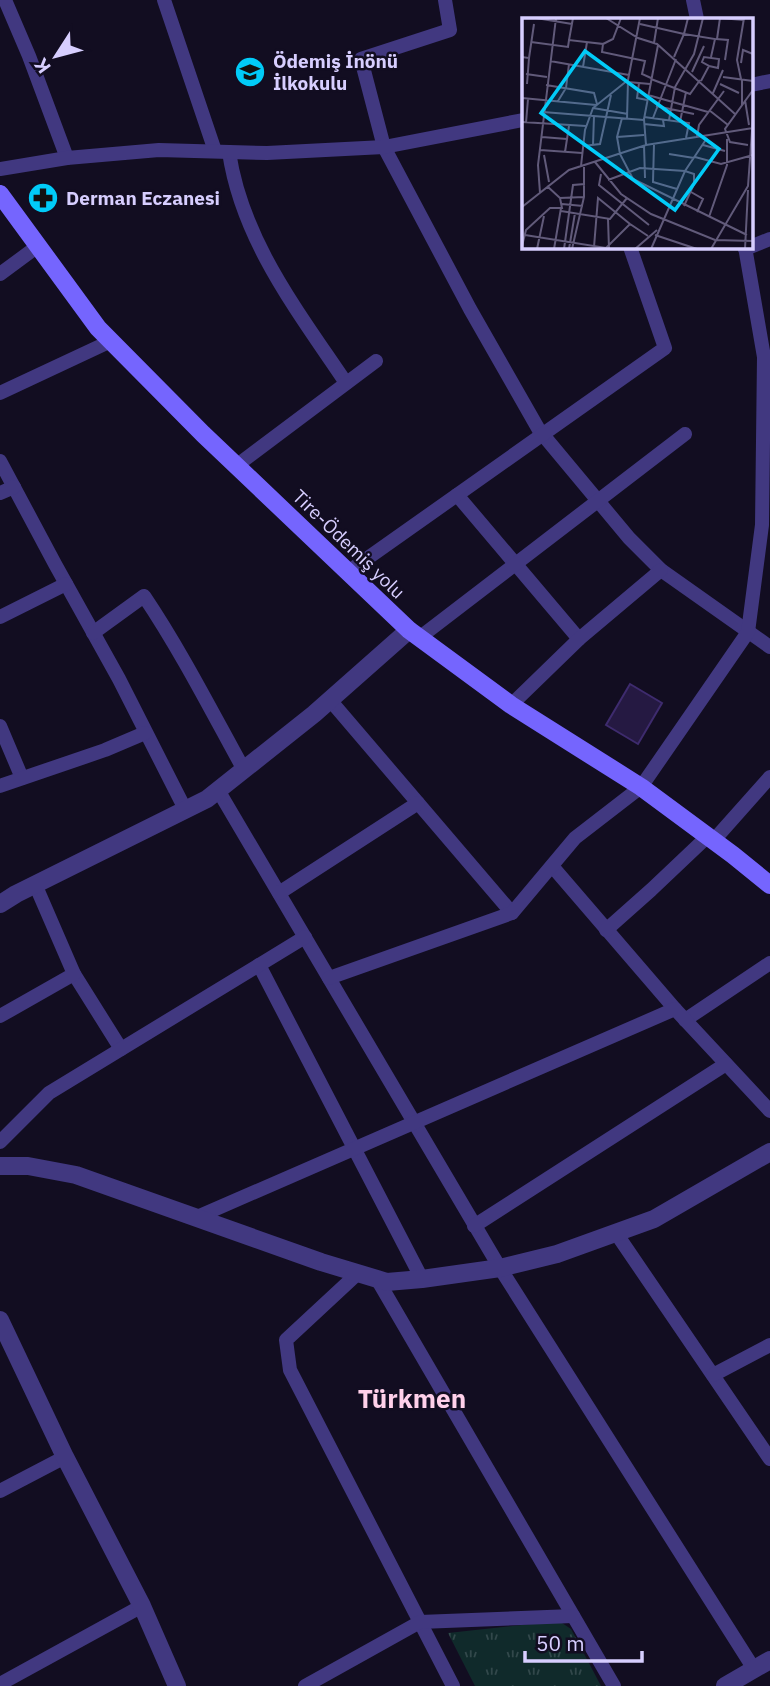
<svg xmlns="http://www.w3.org/2000/svg" width="770" height="1686" font-family="'IBM Plex Sans',sans-serif">
  <defs>
    <pattern id="park-tufts" width="24" height="20" patternUnits="userSpaceOnUse" patternTransform="scale(1.75)"><rect width="24" height="20" fill="#102a2b"/><path d="M3 7l-1-3M5 7V3M7 7l1-3M15 17l-1-3M17 17v-4M19 17l1-3" fill="none" stroke="#32484b"/></pattern>
  </defs>
  <rect width="100%" height="100%" fill="#120d21"/>
  <polygon fill="url(#park-tufts)" points="559,1621 571,1629 601,1686 475,1686 448,1633"/>
  <polygon fill="#251942" stroke="#3e2b6e" stroke-width="2" points="630,684 662,703 638,744 606,725"/>
  <g fill="none" stroke-linecap="round" stroke-linejoin="round">
    <g stroke="#413880" stroke-width="14">
      <polyline points="5,0 29,56 67,158"/>
      <polyline points="164,0 215,151"/>
      <polyline points="445,0 450,30 361,59 384,147 470,309 539,430 629,538 661,570 770,647"/>
      <polyline points="693,0 697,19"/>
      <polyline points="751,85 770,81"/>
      <path d="M229 152C242 240 297 310 346 383"/>
      <polyline points="0,169 67,158 159,150 267,153 384,147 523,120"/>
      <polyline points="745,249 770,239"/>
      <polyline points="0,274 38,246"/>
      <polyline points="0,393 111,341"/>
      <polyline points="0,461 55,564 119,679 185,809"/>
      <polyline points="236,466 376,361"/>
      <polyline points="0,493 14,487"/>
      <polyline points="457,495 579,639"/>
      <polyline points="348,572 665,348 630,247"/>
      <polyline points="0,617 66,584"/>
      <path d="M93 633 144 596C181 651 212 712 244 770"/>
      <polyline points="419,638 685,434"/>
      <polyline points="330,700 512,913"/>
      <polyline points="511,705 579,639 661,570"/>
      <polyline points="0,726 22,778"/>
      <polyline points="0,786 105,750 145,733"/>
      <polyline points="218,790 500,1268 754,1669"/>
      <polyline points="714,840 770,777"/>
      <polyline points="552,866 675,1009"/>
      <polyline points="279,893 418,803"/>
      <polyline points="606,930 651,890 708,836"/>
      <polyline points="259,965 422,1279"/>
      <polyline points="74,974 121,1049"/>
      <polyline points="329,978 512,913 575,838 641,787 748,632 762,525 764,357 745,247"/>
      <polyline points="0,1016 74,974 35,884"/>
      <polyline points="685,1020 770,963"/>
      <polyline points="0,1142 49,1093 305,937"/>
      <polyline points="195,1218 675,1009 770,1111"/>
      <polyline points="474,1226 726,1064"/>
      <polyline points="616,1233 770,1459"/>
      <polyline points="357,1274 286,1340 290,1370 453,1686"/>
      <polyline points="377,1279 614,1686"/>
      <polyline points="713,1375 770,1345"/>
      <polyline points="0,1491 65,1457"/>
      <polyline points="0,1684 142,1606"/>
      <polyline points="305,1686 420,1622 573,1616"/>
    </g>
    <g stroke="#413880" stroke-width="18">
      <polyline points="0,904 16,894 207,799 314,714 409,630"/>
      <polyline points="0,1166 28,1166 76,1175 321,1262 387,1282 422,1279 500,1268 557,1254 654,1219 770,1152"/>
      <polyline points="0,1320 65,1457 142,1606 177,1686"/>
      <polyline points="725,1686 770,1660"/>
    </g>
    <polyline stroke="#7565fe" stroke-width="18" points="0,194 98,328 203,434 409,630 511,705 641,787 733,855 770,885"/>
  </g>
  <defs>
    <g id="school-disc" transform="scale(1.575)"><circle r="9.5" fill="#01cbf8" stroke="#120d21"/><path d="M0-5L7-2L0 1L-7-2ZM-4 1L0 2.5L4 1V4Q0 6-4 4Z" fill="#111"/></g>
    <g id="pharmacy-disc" transform="scale(1.575)"><circle r="9.5" fill="#01cbf8" stroke="#120d21"/><path d="M-2-6h4v4h4v4h-4v4h-4v-4h-4v-4h4Z" fill="#111"/></g>
  </defs>
  <g fill-rule="evenodd">
    <use href="#school-disc" x="250" y="72"/>
    <use href="#pharmacy-disc" x="43" y="198"/>
  </g>
  <g text-anchor="middle" dominant-baseline="central" stroke-width="5" stroke-linejoin="round" paint-order="stroke">
    <g font-size="19" font-weight="bold" fill="#d7ceff" stroke="#120d21" text-anchor="start">
      <text x="273" y="61">Ödemiş İnönü<tspan x="273" dy="22">İlkokulu</tspan></text>
      <text x="66" y="198">Derman Eczanesi</text>
    </g>
    <g font-size="19" fill="#d7ceff" stroke="#120d21">
      <text transform="translate(349 544) rotate(44)">Tire-Ödemiş yolu</text>
    </g>
    <g font-size="26" font-weight="bold" fill="#ffd0ea" stroke="#120d21">
      <text x="412" y="1398">Türkmen</text>
    </g>
  </g>
  <g transform="translate(522 18)">
    <rect width="231" height="231" fill="#120d21"/>
    <path fill="none" stroke="#615a7a" stroke-width="2" d="M14 0 50 6M84 0 116 20 135 26 213 96M166 0 162 16 193 21 189 39M118 6 162 16 152 39M194 21 206 22 203 42M195 21 198 0 221 2M47 22 51 0M9 24 46 29 47 22 81 26 80 34 123 43 120 56 129 60M132 25 136 0M81 26 91 21 99 0M0 39 7 40 5 66M7 40 12 6M28 43 107 57M219 45 221 32 231 36M61 49 65 24M170 54 182 28M4 56 25 59M201 59 231 63M129 61 168 76 178 62M219 61 215 42 222 0M179 63 187 48 180 44 182 39 197 41 196 50 187 48M106 64 128 66M117 65 115 80 125 82M198 66 217 75M24 67 72 75 75 86M191 75 201 52M126 77 186 94M0 80 74 87M223 82 227 107M36 83 44 70 47 46M220 87V61M134 88 172 96M71 90 106 96M187 92 206 107M21 94 122 102M122 99 167 105 164 120M100 100 95 119 98 136 111 161 225 217M131 100 154 41M105 101 106 62M147 102 153 69 172 36 181 0M0 104 64 108M158 104 164 74M4 105 6 81M122 106 142 108 141 102M20 119 45 121M95 119 122 117M175 119 177 107 202 73M132 126 131 164 155 171M71 127 72 98M122 127 123 160M124 127 122 101 136 27M181 127 203 133M226 127 208 124 203 111 231 72M61 128 78 126 89 77M18 132 60 135M43 134 47 108M147 136 172 140M22 137 27 164M173 139 199 146 231 137M73 144 99 176 129 196 193 222 231 223M59 148 63 112 71 90 106 62 118 0M79 156 77 167 127 207M86 162 118 150 163 153 172 156V166L162 188M169 174 181 181 175 194M18 175 16 147 34 0M38 180 62 179M40 186 61 188M0 189 47 152 124 127 231 110M39 193 88 201 105 180M187 199 205 147V121M86 201 87 231M3 217 84 230 108 206 126 218M133 217 175 231M0 228 4 212 28 190H40L38 180 25 168M72 229 76 180 108 206M15 231 22 198M32 231 39 190M42 231 51 167 63 166M47 231 53 195M50 231 62 179V149M113 231 135 212M129 231 163 153 185 120M189 231 226 168 231 99M223 231 226 172"/>
    <path fill="#01cbf8" fill-opacity="0.15" stroke="#01cbf8" stroke-width="3.5" d="M63 33 197 131 153 192 19 95Z"/>
    <rect width="231" height="231" fill="none" stroke="#d7ceff" stroke-width="3.5"/>
  </g>
  <g transform="translate(56 56) rotate(234)" stroke="#120d21" stroke-width="5" paint-order="stroke">
  <path d="M0-5L12 26L0 18L-12 26Z" fill="#d7ceff"/>
  <text y="-10" font-size="19" font-weight="bold" text-anchor="middle" fill="#d7ceff">K</text>
  </g>
  <path d="M525 1651v10h117v-10" fill="none" stroke="#d7ceff" stroke-width="3.5"/>
  <text x="536" y="1651" font-size="21" fill="#d7ceff" stroke="#120d21" stroke-width="5" paint-order="stroke">50 m</text>
</svg>
